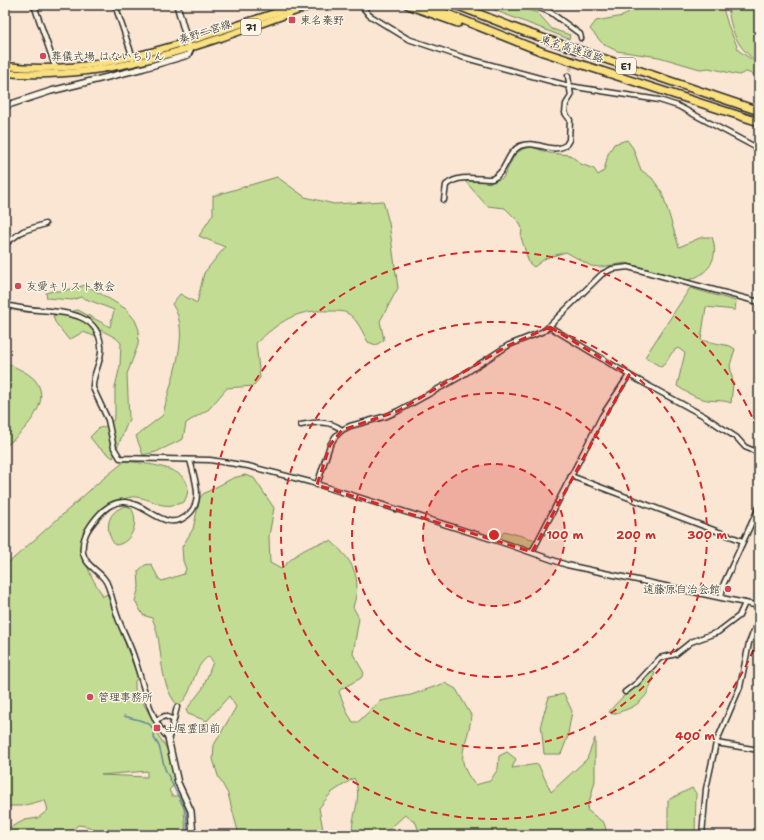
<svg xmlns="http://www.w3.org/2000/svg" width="764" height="840" font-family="'Shantell Sans','Klee One',sans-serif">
  <rect width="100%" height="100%" fill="#fae6d3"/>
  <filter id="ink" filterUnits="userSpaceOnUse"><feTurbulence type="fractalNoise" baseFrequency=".025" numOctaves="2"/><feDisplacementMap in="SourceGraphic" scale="8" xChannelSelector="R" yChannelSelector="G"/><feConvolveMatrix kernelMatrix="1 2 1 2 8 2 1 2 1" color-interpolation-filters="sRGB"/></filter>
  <g filter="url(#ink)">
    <g fill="#c2dc93" stroke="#76845f" fill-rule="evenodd">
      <polygon points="481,5 525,5 528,10 538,13 552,29 570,35 569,39"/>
      <polygon points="627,5 722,5 728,25 739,51 759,64 759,76 746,72 739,75 709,68 700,69 659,57 617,51 603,44 590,29 596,21 623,16 628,13"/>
      <path d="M728 5H759V62C737 50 730 29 728 5Z"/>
      <path d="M627 140 633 148 641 170 652 178 662 192 679 247 702 237H712C720 258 708 275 688 280L626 263 600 267 591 266 566 252 546 258 534 267 529 263 521 237 522 229 520 223 505 208 487 206 465 181 492 182 503 178 515 154 523 149 532 147 549 153 570 155 581 164 594 169 598 175 604 171 608 154 614 144Z"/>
      <path d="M277 177 305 197 334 204 383 201 389 223 398 288 380 321 384 340 376 345 368 342C363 333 357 318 347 313 343 311 334 311 329 311 295 309 280 322 256 343L260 378 253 386 227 388 209 409 186 423 183 439 156 452 143 455 136 436 163 415C169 383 193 333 172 304L180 294 197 303 204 273 225 247 199 236 213 214V196Z"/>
      <polygon points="86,285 126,309 135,320 139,330 138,345 127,374 129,419 113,458 97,446 90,437 99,428 104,427 113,421 115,415 115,387 120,366 121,343 116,338 101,330 94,336 83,332 69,340 55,322 53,316 78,310 110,327 114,310 81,297 72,300 47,298 46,293 52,291 63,291"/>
      <path d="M690 288 736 301 735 310 706 307 701 340 730 346 735 349 730 365 733 383 731 403C721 399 713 402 703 399 693 397 685 391 677 386L685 353 678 348C669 352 669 362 661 367L645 357Z"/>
      <path d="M5 362C14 367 28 372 35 380 54 403 22 433 5 447Z"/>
      <path d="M125 461C147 464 203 467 184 502 159 511 158 500 136 497 117 494 94 527 83 541 85 564 89 575 102 594V597L107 594 138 678 135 681V689L158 729V735L167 749 179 780 169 790 172 796H183L186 835H99C95 827 86 826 78 825L67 835H5V830L25 820 38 818 48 810 45 800 21 806H11L5 809V566L98 483ZM147 771V777L101 775Z"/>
      <path d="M245 475 254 478 274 508 269 536 270 563 281 569C295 554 310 544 331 541 353 561 363 577 353 607L359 618 353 654 364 673 361 678 341 689 339 692 348 714 353 722H358L380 701 411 695 445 683 456 689 471 715C469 747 451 755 475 785L490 781 498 769 499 756 507 752 516 759 512 768 538 764 551 792 587 759 595 738V781L587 810 604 823 606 829 604 835H420L416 823 405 815 383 835H354C347 824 365 799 354 778L331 793 319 808 324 835H239L228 794 218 776 213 759 214 745 236 707 229 696 207 721 188 714 186 710 203 688 213 662 209 656C190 669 196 692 178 706 156 681 165 645 152 618L143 615 135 601 139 587 138 571 145 565 151 564 159 579 162 581 184 574 186 569 183 561 182 547 193 529 200 498 203 494 233 478Z"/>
      <path d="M126 506 131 508C140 521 132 544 115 545 104 531 106 511 126 506Z"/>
      <polygon points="504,531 536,540 533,547 530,549 500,539"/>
      <path d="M652 671 655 672C648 700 639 707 612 714L609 712C621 696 638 685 652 671Z"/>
      <polygon points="564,694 572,711 567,739 561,754 544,754 541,723 549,697"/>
      <polygon points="692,788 696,793 695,835 664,835 668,830 668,800"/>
    </g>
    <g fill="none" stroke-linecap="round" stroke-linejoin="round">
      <path stroke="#67849e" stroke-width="1.5" d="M124 716C136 720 157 720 154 738L159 746 165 769 186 812 188 835"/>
      <polyline stroke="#d1c1b1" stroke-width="4" stroke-dasharray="4 2" stroke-linecap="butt" points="568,76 581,38"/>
      <g stroke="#2b2b2b" stroke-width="7">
        <g id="minor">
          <polyline points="34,5 56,69"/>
          <polyline points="115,5 133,58"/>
          <polyline points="361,5 369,15 408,39 462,57 569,86 659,100 678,106 759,149"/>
          <polyline points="531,5 550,12 580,34 581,38"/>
          <path d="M444 200 446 185C459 174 476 179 492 179 507 172 506 153 520 146 536 139 552 155 566 145L569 140 570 120 565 113 566 104 571 96 568 76"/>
          <polyline points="5,244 23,231 45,224"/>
          <path d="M5 304C35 317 97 300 101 346 103 361 92 373 93 388L108 420 114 448 120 458 210 460 248 466 310 482 504 543 567 565 759 606"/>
          <polyline points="550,327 629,375 704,416 737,438 745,447 759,453"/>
          <path d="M301 425C315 422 330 420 342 430"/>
          <polyline points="571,476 743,541"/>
          <polyline points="317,485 330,445 335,437 342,430 350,426 387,416 398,411 458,378 509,345 544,331 602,274 612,269 628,267 759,302"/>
          <polyline points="532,552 602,416 629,375"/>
          <polyline points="721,597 724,583 759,507"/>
          <polyline points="625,692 637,683 660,658 676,654 691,642 718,632 739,616 745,603"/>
          <path d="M177 707 170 735 168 738C150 720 143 683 135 660 131 646 123 632 118 618 114 607 112 596 108 586 104 572 86 568 83 553 81 539 88 528 97 517 135 473 158 543 189 514 204 500 194 477 190 460"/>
          <polyline points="156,720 165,716 174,720"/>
          <polyline points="716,743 759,750"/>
          <polyline points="702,835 706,789 716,743 740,687 749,643 759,618"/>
        </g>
      </g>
      <g stroke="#2b2b2b" stroke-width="8">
        <g id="tertiary">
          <polyline points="5,106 51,91 144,68 188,55 190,51 177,5"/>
          <polyline points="168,738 178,783 191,811 193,835"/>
        </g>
      </g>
      <g stroke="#2b2b2b" stroke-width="9">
        <g id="primary">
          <path d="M5 66C76 74 135 58 202 37 234 26 266 16 298 5"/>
          <path d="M5 73C114 82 212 41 313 5"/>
        </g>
      </g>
      <g stroke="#2b2b2b" stroke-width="10">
        <g id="motorway">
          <polyline points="408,5 458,23"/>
          <polyline points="425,5 543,52 759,122"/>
          <polyline points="456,5 525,32 759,111"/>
        </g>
      </g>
      <use href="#minor" stroke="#fcf5e5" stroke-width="4"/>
      <use href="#tertiary" stroke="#fcf5e5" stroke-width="5"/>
      <use href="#primary" stroke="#fbe080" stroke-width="6"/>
      <use href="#motorway" stroke="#fbe080" stroke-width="7"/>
    </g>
  </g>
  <path fill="#d62828" fill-opacity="0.2" stroke="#d62828" stroke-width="3" stroke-dasharray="8 5" stroke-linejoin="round" d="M550 327 629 375 532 552 317 485 330 445 342 430 398 411 509 345Z"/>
  <circle cx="494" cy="535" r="71" fill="#d62828" fill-opacity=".12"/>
  <g fill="none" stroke="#d62828" stroke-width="2" stroke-dasharray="7 5">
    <circle cx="494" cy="535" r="71"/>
    <circle cx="494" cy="535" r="142"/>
    <circle cx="494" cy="535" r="213"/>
    <path d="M758 639A284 284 0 1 1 758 431"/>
  </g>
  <g fill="#d1495b" stroke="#fcf5e5" stroke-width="1.5">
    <rect x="288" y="16" width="8" height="8" rx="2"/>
    <circle cx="43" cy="56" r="4"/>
    <circle cx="18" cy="286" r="4"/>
    <circle cx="728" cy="589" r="4"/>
    <circle cx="90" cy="697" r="4"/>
    <rect x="153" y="724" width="8" height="8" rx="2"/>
  </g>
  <g text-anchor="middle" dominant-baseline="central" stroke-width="3" stroke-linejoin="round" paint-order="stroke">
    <g fill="#fcf5e5" stroke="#6a6863" stroke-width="1">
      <rect x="241" y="19" width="20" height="16" rx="3"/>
      <rect x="616" y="58" width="20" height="16" rx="3"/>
    </g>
    <g font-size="10" font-weight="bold" fill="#2b2b2b">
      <text x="251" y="27">71</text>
      <text x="626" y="66">E1</text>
    </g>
    <g font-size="11" fill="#2b2b2b" stroke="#fcf5e5" text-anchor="start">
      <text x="300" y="20">東名秦野</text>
      <text x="51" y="56">葬儀式場 はないちりん</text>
      <text x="26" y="286">友愛キリスト教会</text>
      <text x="720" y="589" text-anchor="end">遠藤原自治会館</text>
      <text x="98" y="697">管理事務所</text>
      <text x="165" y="728">土屋霊園前</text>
    </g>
    <g font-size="11" fill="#2b2b2b" stroke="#fcf5e5">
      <text transform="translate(205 32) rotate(-18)">秦野二宮線</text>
      <text transform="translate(572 49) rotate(18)">東名高速道路</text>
    </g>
  </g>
  <circle cx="494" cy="535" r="6" fill="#d62828" stroke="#fcf5e5" stroke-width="2"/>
  <g font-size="12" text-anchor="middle" font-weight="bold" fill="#d62828" stroke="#fcf5e5" stroke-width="3" stroke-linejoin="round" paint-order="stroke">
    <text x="565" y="539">100 m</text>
    <text x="636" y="539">200 m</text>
    <text x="707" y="539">300 m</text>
    <text x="695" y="740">400 m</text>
  </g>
  <rect width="764" height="840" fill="none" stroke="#fcf5e5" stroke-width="20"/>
  <rect x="10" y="10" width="744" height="820" fill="none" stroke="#2b2b2b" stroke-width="1.5" filter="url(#ink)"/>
</svg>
